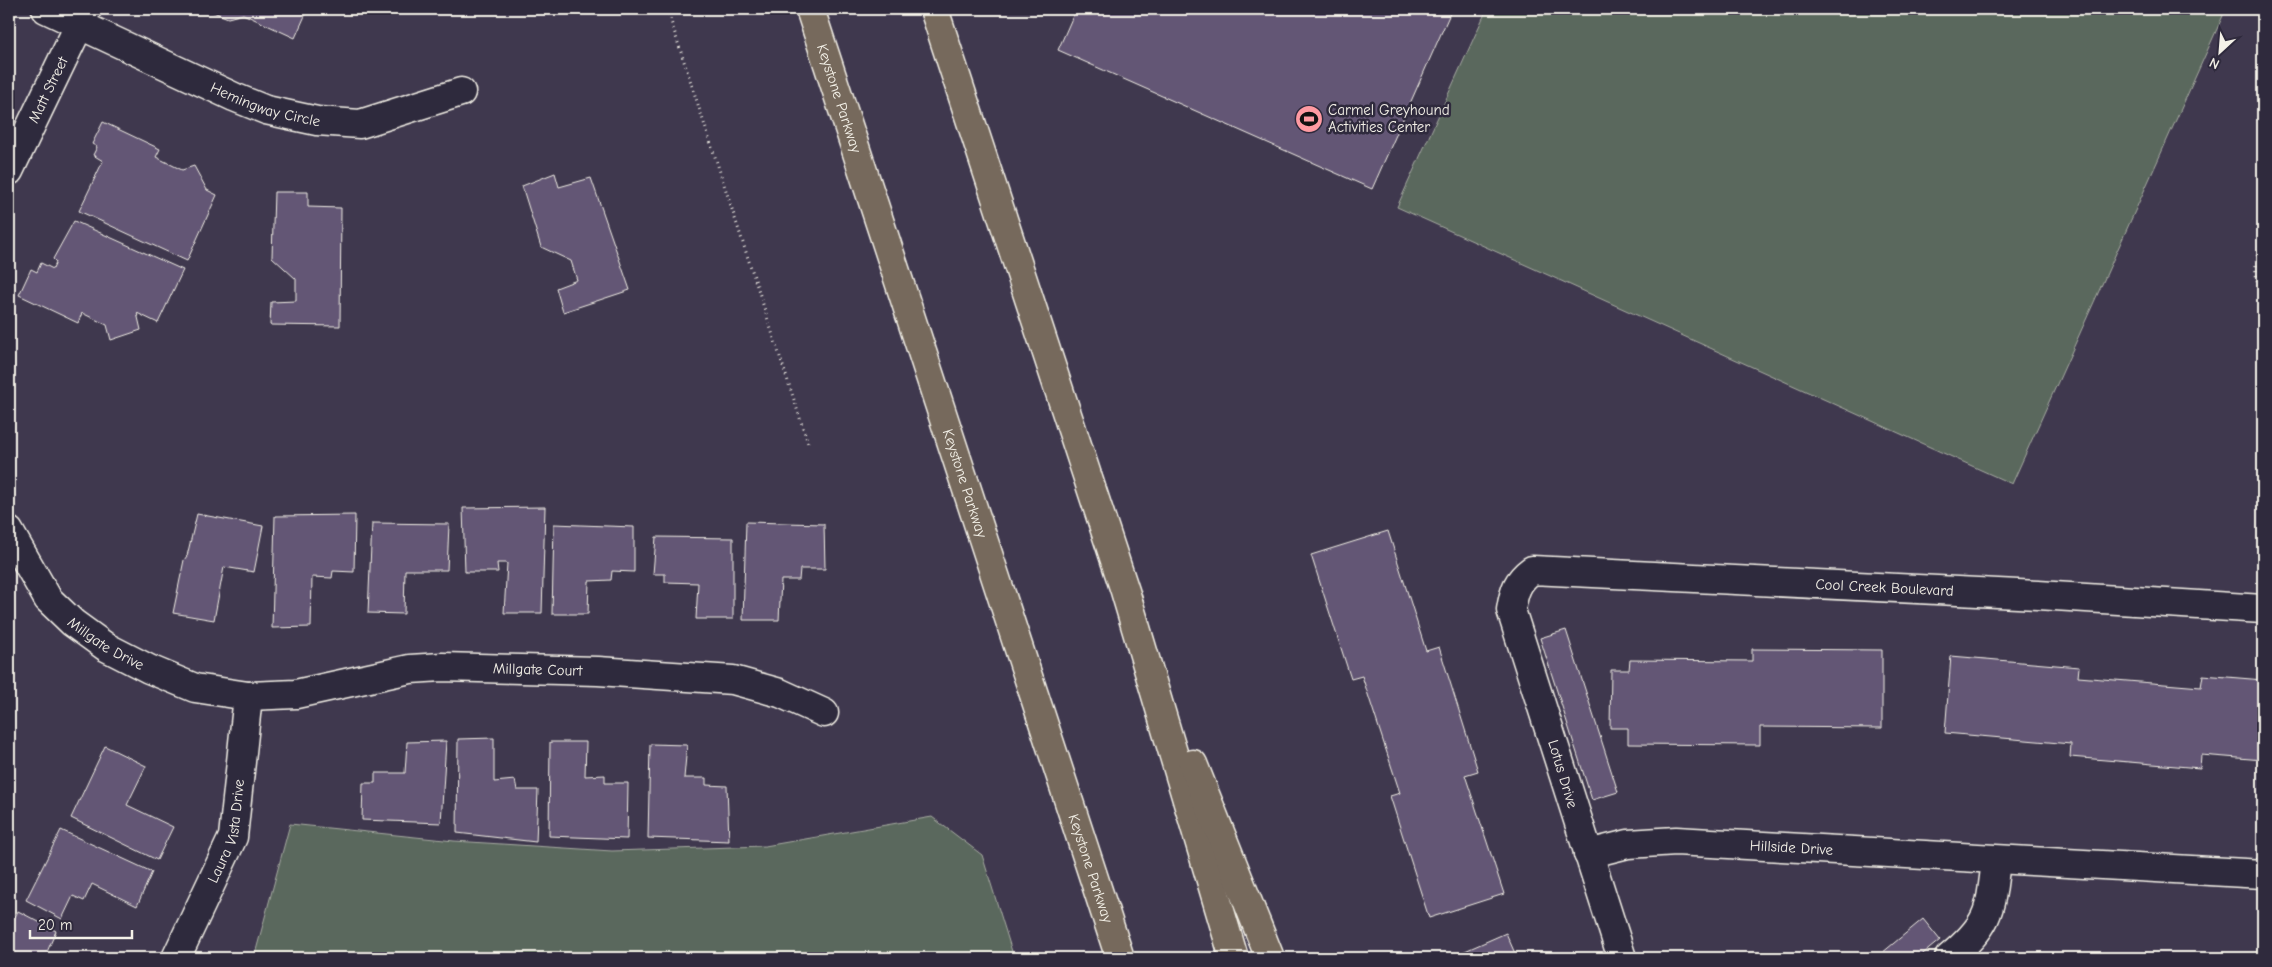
<svg xmlns="http://www.w3.org/2000/svg" width="2272" height="967" font-family="'Comic Neue',sans-serif">
  <rect width="100%" height="100%" fill="#3f384e"/>
  <filter id="ink" filterUnits="userSpaceOnUse"><feTurbulence type="fractalNoise" baseFrequency=".02" numOctaves="2"/><feDisplacementMap in="SourceGraphic" scale="10" xChannelSelector="R" yChannelSelector="G"/><feConvolveMatrix kernelMatrix="1 2 1 2 8 2 1 2 1" color-interpolation-filters="sRGB"/></filter>
  <g filter="url(#ink)">
    <g fill="#5a675d" stroke="#a7aca2">
      <polygon points="1487,9 2226,9 2012,484 1397,207"/>
      <polygon points="932,817 982,855 1014,958 254,958 290,824 454,841 612,851 765,846"/>
    </g>
    <g fill="#635774" stroke="#f4f1e8">
      <polygon points="206,9 308,9 295,38 243,14 228,18"/>
      <polygon points="1076,9 1452,9 1372,189 1058,50"/>
      <polygon points="103,122 160,149 156,157 182,170 194,166 207,190 217,195 187,261 79,211 103,161 93,155 97,147 92,144"/>
      <polygon points="555,173 559,187 591,178 630,290 563,312 556,288 577,280 571,261 541,247 522,186"/>
      <polygon points="274,192 308,192 308,207 341,208 340,326 270,325 271,302 296,301 296,279 272,257"/>
      <polygon points="74,221 183,270 158,323 137,313 141,330 111,340 107,325 82,313 78,323 19,295 31,269 37,272 41,263 53,269 56,262 53,259"/>
      <polygon points="545,507 542,613 504,613 507,563 497,563 498,572 465,572 463,508"/>
      <polygon points="197,514 263,526 254,572 224,567 214,620 173,613 184,560 187,556"/>
      <polygon points="355,515 354,572 333,571 332,578 312,577 311,627 272,628 275,516"/>
      <polygon points="746,522 824,524 825,569 800,569 799,580 781,580 779,620 743,620"/>
      <polygon points="372,523 449,524 447,570 405,570 404,614 368,613"/>
      <polygon points="554,524 634,527 634,572 612,571 611,580 589,581 588,614 552,614"/>
      <polygon points="1388,531 1426,651 1439,647 1478,771 1465,775 1504,894 1429,918 1390,796 1400,793 1362,676 1351,679 1311,555"/>
      <polygon points="656,537 733,538 733,619 696,619 698,583 665,582 665,574 653,574"/>
      <polygon points="1566,630 1618,792 1592,800 1540,638"/>
      <polygon points="1752,649 1882,650 1882,728 1760,727 1760,745 1628,744 1628,728 1610,728 1611,670 1629,670 1630,660 1752,661"/>
      <polygon points="1951,656 2079,667 2078,677 2201,687 2203,675 2263,680 2263,760 2201,755 2200,768 2070,757 2071,744 1945,733"/>
      <polygon points="494,738 494,782 515,780 517,790 538,790 536,842 457,833 458,739"/>
      <polygon points="446,741 441,823 362,820 363,783 375,783 375,773 405,773 407,742"/>
      <polygon points="550,742 586,742 585,776 605,775 605,783 628,783 627,839 549,836"/>
      <polygon points="650,744 687,745 684,778 706,778 706,785 727,786 729,841 648,838"/>
      <polygon points="105,746 146,766 127,805 173,827 157,860 71,818"/>
      <polygon points="61,830 152,872 137,906 92,884 84,901 73,896 62,919 26,900"/>
      <polygon points="18,911 56,931 47,952 54,958 9,958 9,929"/>
      <polygon points="1923,919 1940,940 1918,958 1876,958"/>
      <polygon points="1506,933 1517,958 1449,958"/>
    </g>
    <g fill="none" stroke-linecap="round" stroke-linejoin="round">
      <g stroke="#f4f1e8" stroke-width="31">
        <g id="minor">
          <path id="s1" d="M46 9 234 97 266 110 317 121 360 124 461 92"/>
          <path id="s2" d="M9 171 87 9"/>
          <path id="s3" d="M9 531 48 599 73 623 106 647 149 669 195 688 248 696 296 694 410 669 442 667 598 671 733 680 780 693 824 713"/>
          <path id="s4" d="M1588 854 1628 844 1676 841 2263 874"/>
          <path id="s5" d="M176 958 233 837 248 696"/>
          <path id="s6" d="M1622 958 1511 610C1514 591 1517 581 1532 570L2038 595 2263 609"/>
          <path d="M1949 958C1991 923 1990 911 1996 860"/>
        </g>
      </g>
      <g stroke="#f4f1e8" stroke-width="31">
        <g id="motorway">
          <path id="s7" d="M810 9 1120 958"/>
          <polyline points="934,9 1125,591 1234,958"/>
          <polyline points="1193,764 1270,958"/>
        </g>
      </g>
      <g stroke="#f4f1e8" stroke-width="3" stroke-dasharray="1 4" stroke-linecap="butt">
        <polyline points="667,9 809,446"/>
        <path d="M2263 236C2256 256 2251 275 2263 294"/>
      </g>
      <use href="#minor" stroke="#2f2a3d" stroke-width="28"/>
      <use href="#motorway" stroke="#76695c" stroke-width="28"/>
    </g>
  </g>
  <defs>
    <g id="stadium-disc" transform="scale(1.4375)"><circle r="9.5" fill="#ff9aa2" stroke="#2f2a3d"/><path d="M0-5a6.5 5 0 1 0 0 10a6.5 5 0 1 0 0-10ZM-3.5-1.8h7v3.6h-7Z" fill="#111"/></g>
  </defs>
  <g fill-rule="evenodd">
    <use href="#stadium-disc" x="1309" y="119"/>
  </g>
  <g text-anchor="middle" dominant-baseline="central" stroke-width="5" stroke-linejoin="round" paint-order="stroke">
    <g font-size="15" fill="#f4f1e8" stroke="#2f2a3d">
      <text stroke="none"><textPath href="#s2" startOffset="90">Matt Street</textPath></text>
      <text stroke="none"><textPath href="#s7" startOffset="94">Keystone Parkway</textPath></text>
      <text stroke="none"><textPath href="#s1" startOffset="240">Hemingway Circle</textPath></text>
      <text stroke="none"><textPath href="#s7" startOffset="499">Keystone Parkway</textPath></text>
      <text stroke="none"><textPath href="#s6" startOffset="765">Cool Creek Boulevard</textPath></text>
      <text stroke="none"><textPath href="#s3" startOffset="152">Millgate Drive</textPath></text>
      <text stroke="none"><textPath href="#s3" startOffset="598">Millgate Court</textPath></text>
      <text transform="translate(1563 774) rotate(73)">Lotus Drive</text>
      <text stroke="none"><textPath href="#s5" startOffset="138">Laura Vista Drive</textPath></text>
      <text stroke="none"><textPath href="#s4" startOffset="205">Hillside Drive</textPath></text>
      <text stroke="none"><textPath href="#s7" startOffset="904">Keystone Parkway</textPath></text>
    </g>
    <g font-size="15" fill="#f4f1e8" stroke="#2f2a3d" text-anchor="start">
      <text x="1328" y="110">Carmel Greyhound<tspan x="1328" dy="17">Activities Center</tspan></text>
    </g>
  </g>
  <rect width="2272" height="967" fill="none" stroke="#2f2a3d" stroke-width="30"/>
  <rect x="15" y="15" width="2242" height="937" fill="none" stroke="#f4f1e8" stroke-width="2" filter="url(#ink)"/>
  <g transform="translate(2220 52) rotate(206)" stroke="#2f2a3d" stroke-width="4" paint-order="stroke">
  <path d="M0-4L9 19L0 12L-9 19Z" fill="#f4f1e8"/>
  <text y="-8" font-size="14" font-weight="bold" text-anchor="middle" fill="#f4f1e8">N</text>
  </g>
  <path d="M30 930v8h102v-8" fill="none" stroke="#f4f1e8" stroke-width="2.5"/>
  <text x="38" y="930" font-size="15" fill="#f4f1e8" stroke="#2f2a3d" stroke-width="4" paint-order="stroke">20 m</text>
</svg>
